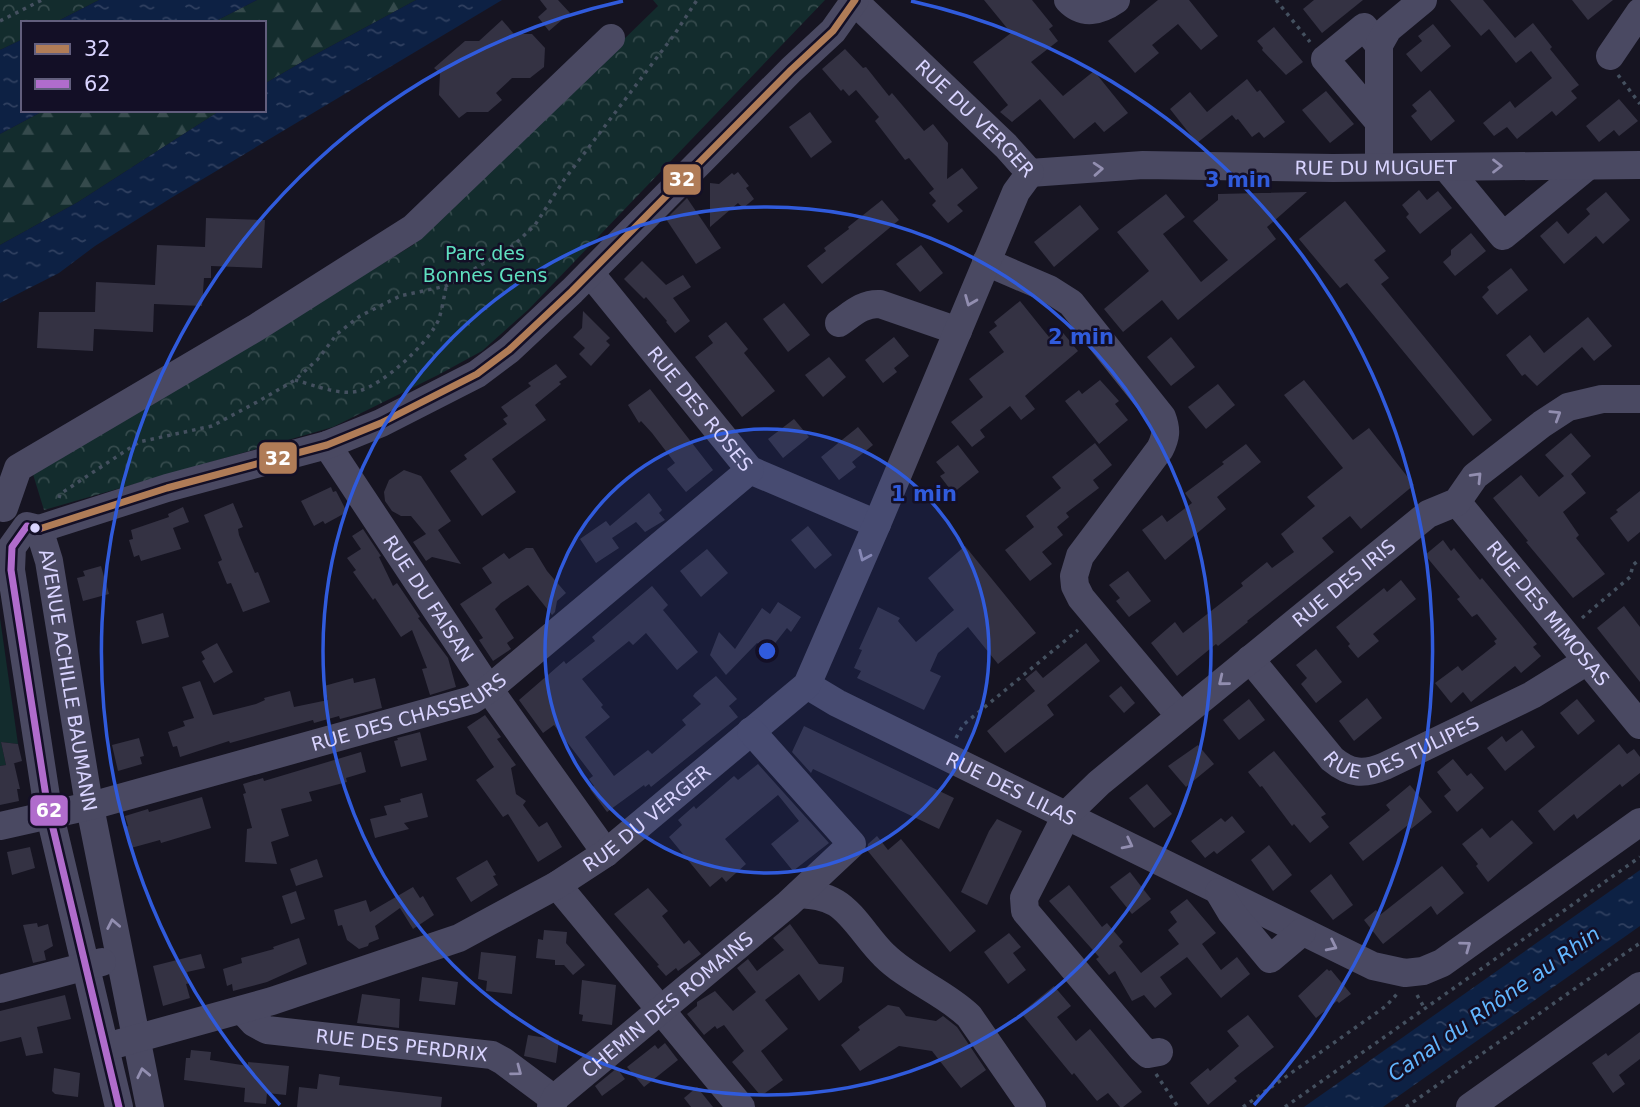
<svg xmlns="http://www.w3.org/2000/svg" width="1640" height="1107" font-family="'DejaVu Sans',sans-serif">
  <defs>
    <pattern id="forest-firs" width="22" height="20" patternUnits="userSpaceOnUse" patternTransform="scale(1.75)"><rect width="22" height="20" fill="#132c2d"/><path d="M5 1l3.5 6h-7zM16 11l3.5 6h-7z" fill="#354a4c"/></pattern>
    <pattern id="park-crowns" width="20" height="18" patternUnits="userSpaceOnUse" patternTransform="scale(1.75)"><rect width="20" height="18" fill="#132c2d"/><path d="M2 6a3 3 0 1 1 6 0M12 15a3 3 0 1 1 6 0" fill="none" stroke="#354a4c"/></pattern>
    <pattern id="water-ripples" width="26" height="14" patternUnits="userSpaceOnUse" patternTransform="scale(1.75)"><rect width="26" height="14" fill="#0d2144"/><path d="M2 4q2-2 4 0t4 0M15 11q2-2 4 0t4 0" fill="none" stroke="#304060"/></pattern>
  </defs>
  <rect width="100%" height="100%" fill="#161421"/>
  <polygon fill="#132c2d" points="0,618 18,744 1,742 6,765 0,766"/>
  <g fill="url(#forest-firs)">
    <polygon points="257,0 416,0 309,58 264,84 264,23 212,23"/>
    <polygon points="45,110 221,110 78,202 0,245 0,134"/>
  </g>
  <g fill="url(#park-crowns)">
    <polygon points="0,0 99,0 54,23 23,23 23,39 0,50"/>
    <polygon points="653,0 825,0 529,309 482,351 438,375 333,427 44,510 32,471 259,339 413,245 658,6"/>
  </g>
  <g fill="url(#water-ripples)">
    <polygon points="99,0 257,0 212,23 54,23"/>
    <polygon points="416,0 502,0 171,198 95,246 59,273 0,303 0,245 78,202 221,110 264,110 264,84 309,58"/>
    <polygon points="23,39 23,110 45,110 0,134 0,50"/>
    <polygon points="1640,870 1640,926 1383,1107 1304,1107"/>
  </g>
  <g fill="#343243">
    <polygon points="540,0 558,0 570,13 549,31 538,17 547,9"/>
    <polygon points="984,0 1032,0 1053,26 1049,29 1058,41 1031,62 1063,96 1094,71 1128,113 1104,132 1095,122 1074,139 1040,99 1012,122 1000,112 1008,105 973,62 1011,33"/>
    <polygon points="1158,0 1189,0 1218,36 1201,50 1178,24 1152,45 1159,53 1135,73 1108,41"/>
    <polygon points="1314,0 1363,0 1322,33 1303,9"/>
    <polygon points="1450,0 1483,0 1515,38 1533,23 1552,47 1550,49 1579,85 1571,91 1577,98 1556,116 1552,111 1517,139 1507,127 1494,136 1483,123 1510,101 1515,108 1552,78 1531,51 1516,63 1489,29 1481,36"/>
    <polygon points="1572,0 1613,0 1588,20"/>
    <polygon points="502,20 514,34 532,34 545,48 544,67 530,78 512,78 496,93 502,100 488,112 467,112 459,118 439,95 440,73 434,68 465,41 479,41"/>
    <polygon points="1433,24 1451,46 1421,72 1406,54 1422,41 1418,36"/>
    <polygon points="1274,27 1303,62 1286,75 1262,50 1263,48 1257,41"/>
    <polygon points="845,49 863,68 866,67 889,96 892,93 924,131 933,124 948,143 947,179 962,168 978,188 957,205 963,211 948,223 932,205 936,201 929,193 934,189 909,158 905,160 875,121 879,117 856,90 849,96 843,89 841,91 822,69"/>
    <polygon points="1247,79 1257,92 1260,90 1285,122 1264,138 1259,132 1252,137 1238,119 1236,120 1232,115 1197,143 1170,109 1190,92 1207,112"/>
    <polygon points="1430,90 1455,121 1431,141 1411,116 1417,111 1412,105"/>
    <polygon points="1326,91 1354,124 1330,143 1302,110"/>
    <polygon points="1619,99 1638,121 1619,136 1614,130 1599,142 1586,126"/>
    <polygon points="810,112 832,142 811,158 789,127"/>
    <polygon points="738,172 749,186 746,188 754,199 743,208 738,203 710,227 710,183 719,184 732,173 734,175"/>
    <polygon points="1419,190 1427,200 1438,191 1452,208 1420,234 1406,217 1409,214 1402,205"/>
    <polygon points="1307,192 1267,227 1276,239 1178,320 1162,300 1123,332 1104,309 1149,271 1117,232 1166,194 1185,217 1163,234 1201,282 1228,260 1193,221 1218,200 1218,194"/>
    <polygon points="1606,192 1630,220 1603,244 1596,236 1564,264 1540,236 1557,221 1568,234 1590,214 1586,209"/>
    <polygon points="687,198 721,248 696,264 666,219"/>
    <polygon points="882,200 899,220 822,284 807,266 826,251 824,248 849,229 848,227"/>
    <polygon points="1345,201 1386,251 1374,260 1389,278 1381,284 1492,420 1473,436 1347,283 1340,288 1299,239"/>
    <polygon points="1080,205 1099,229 1054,267 1034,242"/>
    <polygon points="206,218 265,220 262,268 211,266 211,278 204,278 202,306 154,304 153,332 94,329 93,351 37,348 39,312 95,312 96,282 155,285 157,245 205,247"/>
    <polygon points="1471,233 1486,251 1455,276 1443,262 1451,255 1451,250"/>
    <polygon points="921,245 943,273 920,292 896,264"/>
    <polygon points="642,261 666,285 683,275 691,287 673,298 690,321 675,333 666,322 667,321 646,297 644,299 624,279"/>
    <polygon points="1511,268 1528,290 1497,315 1482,297 1489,290 1487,287"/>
    <polygon points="1020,301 1049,337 1059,328 1078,351 1025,396 1035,409 1021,420 1010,406 980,430 985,437 972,447 951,422 983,397 969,379 1004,352 989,332 997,326 994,322"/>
    <polygon points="784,303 810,335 788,352 763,319"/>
    <polygon points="583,311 610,338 606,341 610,345 591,366 579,354 585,348 573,337 582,328"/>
    <polygon points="1588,317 1612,346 1594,361 1582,347 1537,386 1525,374 1522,376 1506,355 1530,335 1544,353"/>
    <polygon points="726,322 748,349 744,353 775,391 742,417 695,357 713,343 708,336"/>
    <polygon points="894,337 909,356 894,368 897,372 883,383 865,360"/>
    <polygon points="1171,337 1195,367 1171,386 1147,357"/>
    <polygon points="829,357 846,377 823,397 805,375"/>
    <polygon points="556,364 567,377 559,382 561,384 535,405 546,420 492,459 516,492 482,516 450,471 467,459 464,455 507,424 503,419 508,416 501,407 531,386 528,383"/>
    <polygon points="1100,380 1119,401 1115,404 1128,420 1099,444 1065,401 1079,390 1082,394"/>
    <polygon points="1304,380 1353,440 1369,428 1414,485 1361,529 1350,516 1322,538 1334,552 1247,621 1248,622 1218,646 1216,644 1177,676 1151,643 1175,622 1183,633 1243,586 1241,583 1267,562 1272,568 1294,552 1281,534 1315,506 1307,497 1343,468 1284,395"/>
    <polygon points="1218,384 1235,405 1206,429 1188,407"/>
    <polygon points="650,389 713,470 686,492 667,469 675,463 652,433 641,421 639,423 628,405"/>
    <polygon points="794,419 809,437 783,458 768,439"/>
    <polygon points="858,427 873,445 852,462 856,467 839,480 821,457"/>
    <polygon points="1571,433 1591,456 1571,474 1586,493 1563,512 1579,535 1576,538 1605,574 1573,598 1526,542 1528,541 1493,498 1521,475 1539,497 1564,476 1545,455"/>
    <polygon points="1095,443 1112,465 1093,480 1099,488 1066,513 1069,517 1057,527 1063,535 1042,552 1052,564 1030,581 1005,550 1034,527 1026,516 1061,488 1052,477"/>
    <polygon points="1246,444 1261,462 1217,497 1226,509 1165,560 1142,530 1162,515 1167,522 1192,503 1185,493 1224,464 1222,462"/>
    <polygon points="958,445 979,472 953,493 940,476 945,473 936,462"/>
    <polygon points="404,470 421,476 451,521 438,530 461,564 432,557 426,561 413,542 426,534 411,516 401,516 392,511 385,501 384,492 389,480"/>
    <polygon points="331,487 333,492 336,491 347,512 325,524 323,521 314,526 301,501"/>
    <polygon points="1640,491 1640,532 1628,542 1610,518 1618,512 1616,510"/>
    <polygon points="649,493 662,510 659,513 665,520 645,532 636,522 612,538 619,548 596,563 580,539 606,521 610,526"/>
    <polygon points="233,503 243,527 238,529 239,535 255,573 258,572 270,602 243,612 231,583 227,584 218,562 222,560 204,515"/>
    <polygon points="183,507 189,522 173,528 181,549 141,561 139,555 134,557 129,540 133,539 131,530 169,517 168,514"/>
    <polygon points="808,526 832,555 815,569 791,540"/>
    <polygon points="363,529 381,556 379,557 393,586 397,583 420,617 418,618 448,658 456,687 430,695 422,669 427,668 412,630 401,637 375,598 373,600 353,572 356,570 347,558 361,549 352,536"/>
    <polygon points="1443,540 1451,551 1454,548 1480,580 1482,578 1537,644 1533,647 1541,656 1521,673 1515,666 1471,702 1463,692 1451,703 1435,683 1458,666 1462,671 1496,644 1494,641 1497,639 1477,614 1472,617 1457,599 1460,597 1425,555"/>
    <polygon points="965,546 1036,633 998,664 968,627 938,653 930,671 941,676 924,710 857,678 861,671 854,668 862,650 859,649 878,607 900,618 898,621 916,642 954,610 928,578"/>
    <polygon points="526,548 533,548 547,571 566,593 557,601 555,612 552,615 528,585 501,603 495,609 514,638 507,643 511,649 493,661 479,640 483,638 460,604 492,583 482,568 504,553 509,559"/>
    <polygon points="707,549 728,573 701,597 680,571"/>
    <polygon points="101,566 109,594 83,601 77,578 85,576 83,571"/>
    <polygon points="1128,571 1151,601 1129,617 1116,601 1120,598 1109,585"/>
    <polygon points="1401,580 1416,599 1373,634 1379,641 1358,658 1348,646 1350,644 1336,627 1384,588 1387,592"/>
    <polygon points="652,586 668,605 663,610 698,652 677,670 646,633 633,645 629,641 582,679 603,705 601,707 610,717 585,737 614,776 648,750 652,754 686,725 682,720 701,704 693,696 695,693 716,676 737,699 729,706 738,717 651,787 649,784 645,787 644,785 607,812 590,789 594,786 589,779 593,776 554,725 543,733 519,700 564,661 566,664 595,641 592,637"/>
    <polygon points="778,602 801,617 791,632 787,628 769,651 757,643 726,675 710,655 719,632 735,649 762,608 770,614"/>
    <polygon points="1624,606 1640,627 1640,682 1597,628"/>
    <polygon points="163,613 169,637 142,644 136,621"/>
    <polygon points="217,643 233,672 214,683 202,661 205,659 201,652"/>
    <polygon points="1086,643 1100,661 1047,705 1054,715 1005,753 987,731 1035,691 1025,679 1036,670 1043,678"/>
    <polygon points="1316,649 1342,682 1316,703 1301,684 1307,678 1296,665"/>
    <polygon points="353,678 354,683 375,678 382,708 340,719 339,716 314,723 313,720 230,743 229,741 180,757 177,746 173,747 168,732 185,726 183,721 194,718 182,687 200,681 213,715 256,704 265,700 264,698 290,691 294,707 328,700 324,686"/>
    <polygon points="1121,686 1135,703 1124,713 1109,696"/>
    <polygon points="1367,698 1382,718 1354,741 1339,721"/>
    <polygon points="1249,699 1265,720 1239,740 1223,720"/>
    <polygon points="1577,699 1595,721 1578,735 1560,713"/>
    <polygon points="485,715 501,737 497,739 516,765 511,768 516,794 526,801 523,805 539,827 547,822 562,847 538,862 508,814 503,817 476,780 494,767 467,727"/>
    <polygon points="804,726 954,798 939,829 813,769 811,773 792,752"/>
    <polygon points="1522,730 1535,747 1505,771 1487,748 1502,736 1506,742"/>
    <polygon points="420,732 427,760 401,767 394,741 398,740 397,738"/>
    <polygon points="139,738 144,756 140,757 142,764 118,771 112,745"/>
    <polygon points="1,742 18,744 22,761 8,765 14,763 20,789 17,789 19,801 0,805 0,766 6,765"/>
    <polygon points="1619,744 1627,754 1634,749 1640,757 1640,773 1622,787 1620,784 1577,819 1574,814 1554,831 1538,811"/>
    <polygon points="1198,745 1214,764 1186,787 1168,766"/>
    <polygon points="1274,751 1326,814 1321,817 1329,827 1310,843 1294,824 1292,826 1262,786 1260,787 1248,772"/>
    <polygon points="361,752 366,772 346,778 347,782 309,792 312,801 281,809 289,836 271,842 277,864 245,862 247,829 252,828 243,794 246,793 243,784 263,778 264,781"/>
    <polygon points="1453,759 1467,776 1471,773 1484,788 1457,812 1444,796 1451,790 1437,772"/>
    <polygon points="758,764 829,843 793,871 771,844 799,821 778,795 725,839 746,864 726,882 722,877 710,887 669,837 682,825 678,820 694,806 696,809 734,776 738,780"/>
    <polygon points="1147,784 1172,814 1154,828 1129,798"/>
    <polygon points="1410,785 1432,812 1411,829 1408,825 1363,861 1349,843 1390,810 1386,805"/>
    <polygon points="422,793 428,817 404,823 409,829 375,838 370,819 387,815 384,806 401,802 400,799"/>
    <polygon points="202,797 211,828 161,843 160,840 131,848 125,827 128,826 125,816 148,809 149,812"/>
    <polygon points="1232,816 1245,832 1217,854 1214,851 1205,858 1191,841 1221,818 1225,822"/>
    <polygon points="997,819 1022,831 987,905 961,892 989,831"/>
    <polygon points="1512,820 1533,843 1488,882 1476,866 1478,864 1462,844 1482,828 1490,838"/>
    <polygon points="877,836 888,850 901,839 976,931 950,952 867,850 868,844"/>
    <polygon points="1269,845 1292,875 1273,891 1251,860"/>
    <polygon points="30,847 35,868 12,875 7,852"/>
    <polygon points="317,859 323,877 296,886 290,869"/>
    <polygon points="487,860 496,875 493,876 498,885 471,902 456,878"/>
    <polygon points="1442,866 1464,893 1437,915 1431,906 1383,944 1364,920 1376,910 1380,915"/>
    <polygon points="1130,872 1151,899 1132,914 1110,887"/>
    <polygon points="1331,874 1353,905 1333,920 1310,891"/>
    <polygon points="1069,885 1102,927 1107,923 1123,942 1119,946 1141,973 1179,944 1168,930 1177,922 1170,912 1187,899 1216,933 1202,944 1221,970 1237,957 1250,974 1221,998 1187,957 1160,977 1172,994 1155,1008 1144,995 1132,1001 1115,971 1109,975 1096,959 1099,957 1049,901"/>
    <polygon points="413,887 420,898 423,896 434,915 413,929 400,908 375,926 379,939 369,943 368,946 359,949 347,940 342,925 338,926 334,910 366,900 370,912"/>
    <polygon points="648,888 668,911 662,916 684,944 689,940 701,954 678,971 676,968 666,976 657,966 659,965 614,914"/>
    <polygon points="296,891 305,919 291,924 282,896"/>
    <polygon points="37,923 38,927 48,924 53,946 44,951 46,960 33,963 23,925"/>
    <polygon points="790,924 819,964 844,967 842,982 819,1001 799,974 765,1000 788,1029 761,1051 783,1080 761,1096 732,1062 744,1051 724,1025 717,1029 715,1026 704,1035 687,1014 697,1006 697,1002 715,991 733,1011 756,992 737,968 748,959 757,971 784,950 773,938"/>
    <polygon points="544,930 567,932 566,943 585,965 573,975 564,965 555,965 555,960 536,958 538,939 543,940"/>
    <polygon points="1009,933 1021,947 1013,953 1026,970 1008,984 984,952"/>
    <polygon points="299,938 307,964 267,982 233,991 232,984 227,986 223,969 242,963 241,958 274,949 273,947"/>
    <polygon points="481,952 516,956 512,994 486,991 487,981 478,979"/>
    <polygon points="201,954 205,968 187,972 190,983 186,984 190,998 163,1006 153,966"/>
    <polygon points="1327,969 1329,971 1331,970 1351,994 1339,1003 1337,1001 1316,1018 1298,996"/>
    <polygon points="422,977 458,982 455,1005 419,1001"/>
    <polygon points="582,980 616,985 612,1025 582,1021 583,1015 579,1014"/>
    <polygon points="1054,986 1071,1006 1057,1017 1076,1041 1090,1029 1142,1092 1123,1107 1120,1107 1108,1093 1097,1101 1074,1073 1072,1075 1021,1013"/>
    <polygon points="362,994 400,999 399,1028 357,1023"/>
    <polygon points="65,995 71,1019 37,1027 43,1053 26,1056 21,1037 0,1042 0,1011"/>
    <polygon points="888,1005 899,1007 906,1016 936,1021 943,1016 957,1027 986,1070 961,1088 932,1051 899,1046 860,1071 841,1045 860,1030 858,1027"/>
    <polygon points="1248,1015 1274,1047 1234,1078 1237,1081 1208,1105 1190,1083 1208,1068 1210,1071 1239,1046 1227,1031"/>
    <polygon points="1640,1032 1640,1059 1619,1075 1625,1084 1613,1093 1592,1063 1606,1053 1608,1056"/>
    <polygon points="528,1035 559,1040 556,1063 524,1056"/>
    <polygon points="665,1043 678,1060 644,1087 627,1067 655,1045 658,1049"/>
    <polygon points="191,1050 211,1052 210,1060 248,1066 248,1062 289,1066 286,1095 267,1093 266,1104 244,1102 245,1088 184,1080 186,1058 190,1058"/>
    <polygon points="54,1068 80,1073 78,1097 55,1094 52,1091"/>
    <polygon points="617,1068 625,1079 602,1096 595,1086"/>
    <polygon points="319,1074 340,1077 339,1085 442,1097 441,1107 297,1107 299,1087 317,1089"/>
    <polygon points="697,1087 713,1107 691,1107 684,1098"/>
  </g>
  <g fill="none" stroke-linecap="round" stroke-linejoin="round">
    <g stroke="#44505f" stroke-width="3.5" stroke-dasharray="3.5 5" stroke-linecap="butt">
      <polyline points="1276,0 1310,42"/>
      <polyline points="0,21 42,0"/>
      <polyline points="1618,75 1640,104"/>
      <path d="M295 380C314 385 340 396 359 391 384 384 429 343 439 319 442 309 444 297 446 287"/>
      <polyline points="59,498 60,494 139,442 212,426 259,401 295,380 318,359 337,334 360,316 400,296 446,286 514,245 535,225 564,180 674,35 697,0"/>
      <polyline points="1582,618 1630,577 1633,565 1640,559"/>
      <polyline points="956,738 963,725 1078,630"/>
      <polyline points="1417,995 1425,1009"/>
      <polyline points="1156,1074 1178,1107"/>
      <polyline points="1243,1107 1386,1006 1397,994"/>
      <polyline points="1285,1107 1640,857"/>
      <polyline points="1406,1107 1640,943"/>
    </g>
    <g stroke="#4a4962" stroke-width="28">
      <path id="s1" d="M853 0 1006 146 1030 173"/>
      <path d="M1068 0C1083 16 1100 11 1116 0"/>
      <polyline points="1610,56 1640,12"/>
      <polyline points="1378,121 1325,59 1364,27 1379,45"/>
      <polyline points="1379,167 1379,45 1388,29 1423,0"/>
      <polyline points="1446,167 1503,236 1588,166"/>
      <path id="s2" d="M1030 173 1143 165 1333 168 1640 165"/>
      <path d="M986 262 1049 289 1071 303 1162 417C1167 430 1166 437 1160 449L1080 556 1074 576 1075 586 1081 598 1180 716"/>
      <path id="s3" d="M590 273 750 470 877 524"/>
      <path d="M839 323C852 314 863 303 880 304L958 331"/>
      <path id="s4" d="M327 445 486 685 606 853"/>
      <path id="s5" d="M1457 502 1640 725"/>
      <polyline points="4,508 18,468 257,327 413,228 611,38"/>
      <polyline points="39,529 167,488 327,445 381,423 477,374 509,350 572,291 791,70 833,31 855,0"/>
      <polyline points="39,529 27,526 12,547 11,570 47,803 119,1107"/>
      <path id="s6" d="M39 529 49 561 87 792 150 1107"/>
      <path id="s7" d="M1250 659 1332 759C1350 774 1364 775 1385 766L1532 695 1587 661"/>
      <path id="s8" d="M807 685 837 703 1373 966 1405 973 1423 971 1442 963 1640 822"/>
      <path id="s9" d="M0 826 98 804 472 700 489 689 750 470"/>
      <polyline points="557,885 741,1107"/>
      <polyline points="1219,892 1231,912 1270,959 1302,932"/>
      <path d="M799 894C813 895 824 896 836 903 853 913 869 941 884 955 909 980 944 992 969 1016L1032 1107"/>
      <polyline points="0,989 102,962"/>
      <path id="s10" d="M242 1010 254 1023 267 1030 492 1055 503 1061 550 1096 556 1097"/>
      <path id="s11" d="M106 1047 272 1001 459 938 557 885 606 853 807 685 877 524 1016 192 1030 173"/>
      <path id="s12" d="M1159 1052 1148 1054 1141 1048 1025 911 1024 898 1067 814 1099 783 1428 514 1457 502 1475 476 1542 424 1568 407 1602 399H1640"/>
      <path id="s13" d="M551 1107 556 1097 788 904 852 844 751 731"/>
      <polyline points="1470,1107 1640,986"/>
    </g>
    <g stroke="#130f26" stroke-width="12">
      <polyline id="bus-1" points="39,529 167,488 327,445 381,423 477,374 509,350 572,291 791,70 833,31 855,0"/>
    </g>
    <g stroke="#130f26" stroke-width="12">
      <polyline id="bus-2" points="39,529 27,526 12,547 11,570 47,803 119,1107"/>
    </g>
    <use href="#bus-1" stroke="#b07c57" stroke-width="7"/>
    <use href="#bus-2" stroke="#b06ccc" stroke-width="7"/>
  </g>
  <defs><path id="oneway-chevron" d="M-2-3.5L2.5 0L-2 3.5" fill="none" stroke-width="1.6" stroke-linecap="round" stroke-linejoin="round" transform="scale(1.75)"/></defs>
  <g stroke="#928eb0">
    <use href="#oneway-chevron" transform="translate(1497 166)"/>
    <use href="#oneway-chevron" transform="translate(1098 169) rotate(-4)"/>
    <use href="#oneway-chevron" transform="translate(970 301) rotate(112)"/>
    <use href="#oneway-chevron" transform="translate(1556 415) rotate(-32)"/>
    <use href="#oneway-chevron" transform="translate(1477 477) rotate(-46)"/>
    <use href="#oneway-chevron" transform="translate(864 556) rotate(114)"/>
    <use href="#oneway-chevron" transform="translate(1223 681) rotate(141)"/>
    <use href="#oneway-chevron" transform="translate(1128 844) rotate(27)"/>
    <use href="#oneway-chevron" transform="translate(113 924) rotate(-101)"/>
    <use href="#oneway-chevron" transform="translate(1332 946) rotate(26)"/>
    <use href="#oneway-chevron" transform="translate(1466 946) rotate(-36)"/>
    <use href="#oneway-chevron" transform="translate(517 1071) rotate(37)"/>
    <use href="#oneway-chevron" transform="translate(143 1073) rotate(-102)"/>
  </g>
  <circle cx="767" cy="651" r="222" fill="#305bdc" fill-opacity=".12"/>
  <g fill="none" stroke="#305bdc" stroke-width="3.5">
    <circle cx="767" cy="651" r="222"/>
    <circle cx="767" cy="651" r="444"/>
    <path d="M280 1105A666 666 0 0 1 623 1M911 1A666 666 0 0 1 1254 1105"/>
  </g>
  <circle fill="#d9d4ff" stroke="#130f26" stroke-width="2.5" cx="35" cy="528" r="6"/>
  <g text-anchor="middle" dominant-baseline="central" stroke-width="5" stroke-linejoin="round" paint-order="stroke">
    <g font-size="19" fill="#d9d4ff" stroke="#130f26">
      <text stroke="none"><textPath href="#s1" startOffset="170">RUE DU VERGER</textPath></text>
      <text stroke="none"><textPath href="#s2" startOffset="346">RUE DU MUGUET</textPath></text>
      <text stroke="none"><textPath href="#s3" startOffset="175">RUE DES ROSES</textPath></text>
      <text stroke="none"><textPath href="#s12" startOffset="668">RUE DES IRIS</textPath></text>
      <text stroke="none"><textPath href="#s4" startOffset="184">RUE DU FAISAN</textPath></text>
      <text stroke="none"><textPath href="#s5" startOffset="144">RUE DES MIMOSAS</textPath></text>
      <text stroke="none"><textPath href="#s6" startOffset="154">AVENUE ACHILLE BAUMANN</textPath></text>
      <text stroke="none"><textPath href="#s9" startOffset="425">RUE DES CHASSEURS</textPath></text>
      <text stroke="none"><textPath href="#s7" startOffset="206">RUE DES TULIPES</textPath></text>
      <text stroke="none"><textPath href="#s8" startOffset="229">RUE DES LILAS</textPath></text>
      <text stroke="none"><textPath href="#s11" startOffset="593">RUE DU VERGER</textPath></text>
      <text stroke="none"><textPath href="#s13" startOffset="156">CHEMIN DES ROMAINS</textPath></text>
      <text stroke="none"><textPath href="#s10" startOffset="168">RUE DES PERDRIX</textPath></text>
    </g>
    <g font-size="19" fill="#5fe0c0" stroke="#130f26">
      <text x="485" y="253">Parc des<tspan x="485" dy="22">Bonnes Gens</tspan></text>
    </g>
    <g font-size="21" font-style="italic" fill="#62b6ff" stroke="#130f26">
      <text transform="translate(1494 1004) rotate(-35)">Canal du Rhône au Rhin</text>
    </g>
  </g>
  <circle cx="767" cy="651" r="10" fill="#305bdc" stroke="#130f26" stroke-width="3.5"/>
  <g font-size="21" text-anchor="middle" font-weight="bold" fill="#305bdc" stroke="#130f26" stroke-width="5" stroke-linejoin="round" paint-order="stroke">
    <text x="1238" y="187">3 min</text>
    <text x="1081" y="344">2 min</text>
    <text x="924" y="501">1 min</text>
  </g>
  <g stroke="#130f26" stroke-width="2.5">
    <rect x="662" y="163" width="40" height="33" rx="7" fill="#b07c57"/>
    <rect x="258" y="441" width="40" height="34" rx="7" fill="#b07c57"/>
    <rect x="29" y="794" width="40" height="33" rx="7" fill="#b06ccc"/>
  </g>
  <g font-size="19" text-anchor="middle" font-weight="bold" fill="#fff">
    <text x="682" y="186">32</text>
    <text x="278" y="465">32</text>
    <text x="49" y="817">62</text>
  </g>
  <rect x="21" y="21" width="245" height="91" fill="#130f26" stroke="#625e7d" stroke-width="2"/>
  <rect x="35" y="44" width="35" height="10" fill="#b07c57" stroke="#625e7d" stroke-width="2"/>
  <text x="84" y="56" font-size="21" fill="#d9d4ff">32</text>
  <rect x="35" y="79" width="35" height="10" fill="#b06ccc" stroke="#625e7d" stroke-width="2"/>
  <text x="84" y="91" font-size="21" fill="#d9d4ff">62</text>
</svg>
